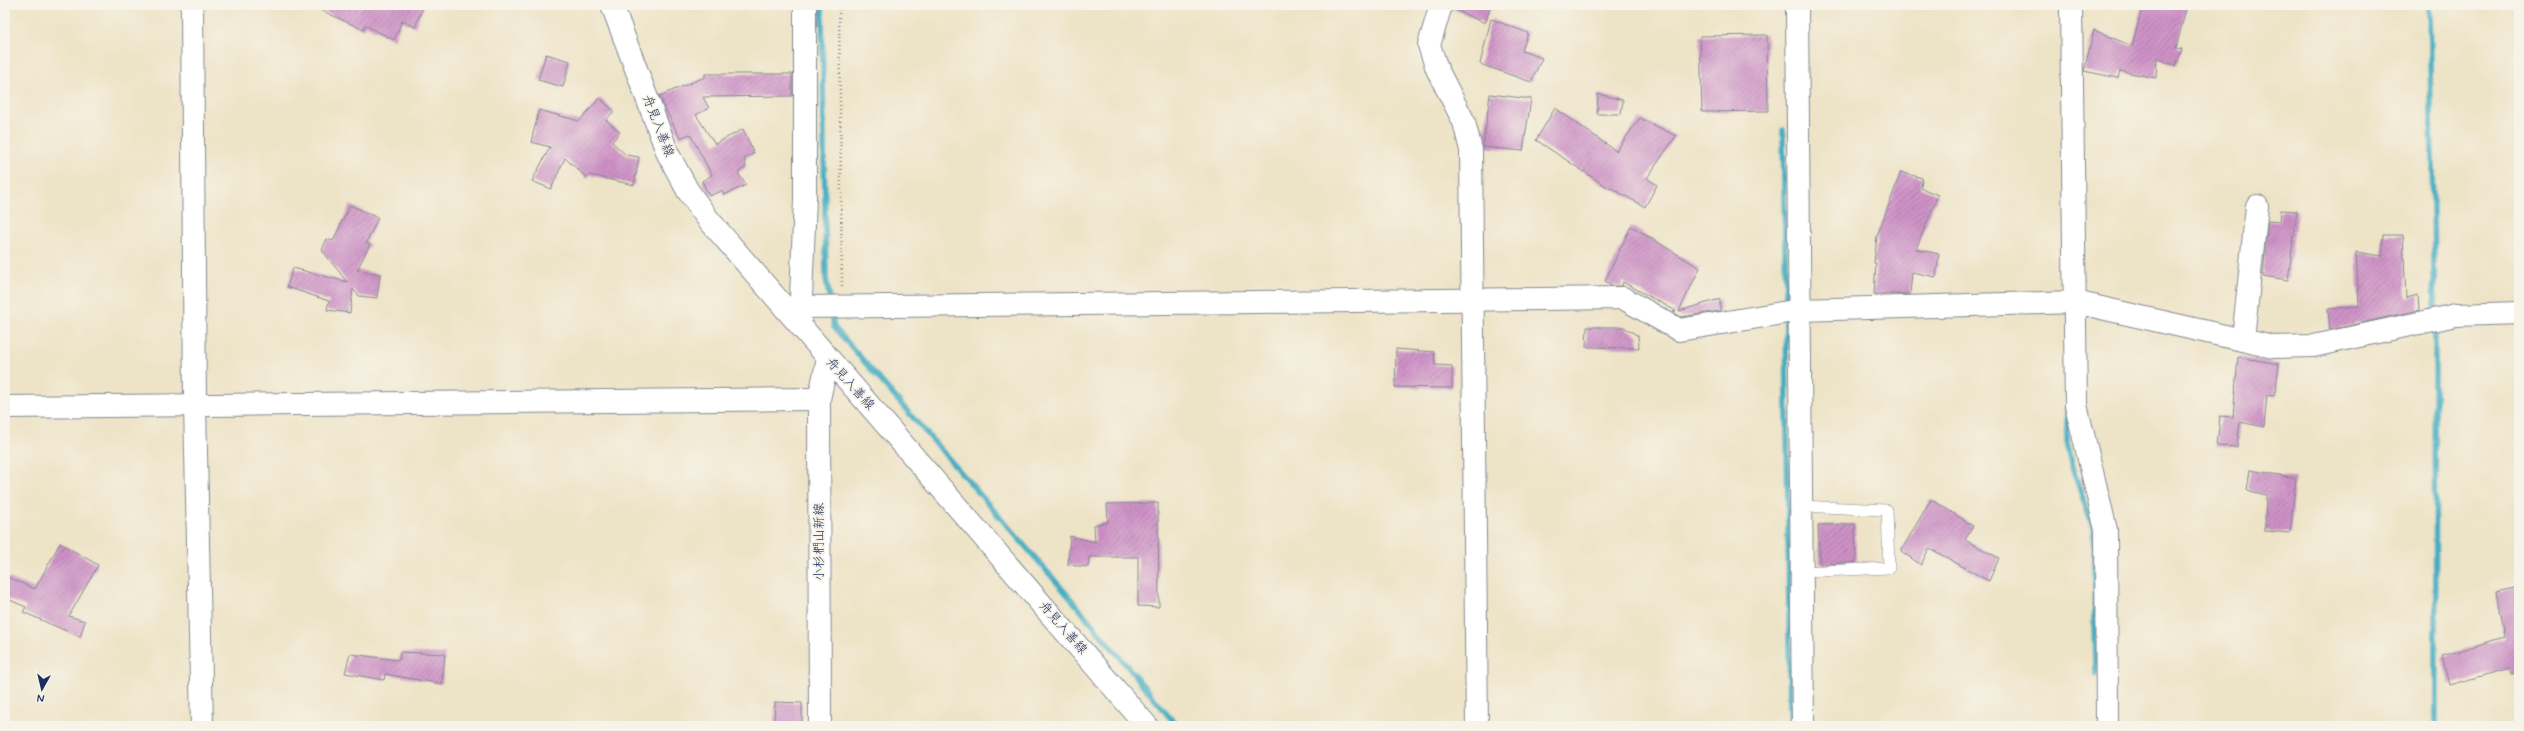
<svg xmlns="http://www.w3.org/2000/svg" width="2524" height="731" font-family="Mynerve,'Klee One',sans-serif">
  <defs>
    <pattern id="building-hatch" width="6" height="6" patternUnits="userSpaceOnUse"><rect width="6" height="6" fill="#ce91c6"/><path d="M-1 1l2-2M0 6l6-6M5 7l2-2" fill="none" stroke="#a677a4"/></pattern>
  </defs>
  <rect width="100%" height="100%" fill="#f7f3e8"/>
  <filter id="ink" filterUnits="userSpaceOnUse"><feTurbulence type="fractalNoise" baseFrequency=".025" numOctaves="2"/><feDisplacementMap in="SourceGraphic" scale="8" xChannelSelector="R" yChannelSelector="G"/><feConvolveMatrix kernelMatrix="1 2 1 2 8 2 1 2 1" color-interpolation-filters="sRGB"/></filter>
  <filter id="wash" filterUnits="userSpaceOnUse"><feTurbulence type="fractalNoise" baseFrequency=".012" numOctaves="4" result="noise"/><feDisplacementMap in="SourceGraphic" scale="16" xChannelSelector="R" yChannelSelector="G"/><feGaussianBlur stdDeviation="0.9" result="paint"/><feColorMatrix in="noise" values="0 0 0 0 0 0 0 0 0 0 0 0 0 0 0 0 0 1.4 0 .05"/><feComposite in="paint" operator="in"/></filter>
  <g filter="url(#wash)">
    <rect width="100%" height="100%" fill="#ede3c6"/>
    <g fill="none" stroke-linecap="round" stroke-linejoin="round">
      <g stroke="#44aec2" stroke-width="5.5">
        <polyline points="822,5 826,278 830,302"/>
        <polyline points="2429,5 2435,315"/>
        <polyline points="1783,130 1786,308"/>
        <polyline points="831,311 834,327 1072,600 1177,726"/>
        <polyline points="1786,317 1790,726"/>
        <polyline points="2435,323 2436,726"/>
        <polyline points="2067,407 2067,447 2072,467 2093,527 2096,674"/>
      </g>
    </g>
    <g id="blocks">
      <g fill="url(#building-hatch)">
        <polygon points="310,5 424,5 415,27 402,21 394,40 365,25 364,30"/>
        <polygon points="1453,5 1491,5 1485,23 1453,9"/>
        <polygon points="2143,5 2187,5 2176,48 2182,49 2176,66 2157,58 2156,78 2120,71 2118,78 2084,71 2094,30 2132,46"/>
        <polygon points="1491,19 1528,33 1522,51 1542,58 1531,82 1480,64"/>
        <polygon points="1767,35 1768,111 1702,112 1700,36"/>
        <polygon points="546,54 570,61 563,87 538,80"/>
        <polygon points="705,74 792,74 792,96 703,97 709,108 696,115 715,144 743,129 754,153 744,159 746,167 738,173 746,185 724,195 722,191 709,196 702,181 712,175 690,134 680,138 659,96 705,77"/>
        <polygon points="1490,94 1531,99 1523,151 1483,147"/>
        <polygon points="1598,94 1623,100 1621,114 1597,114"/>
        <polygon points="600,98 614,111 606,120 620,132 612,142 626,155 639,157 634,185 590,175 587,178 565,158 551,189 532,181 550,147 531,142 539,110 579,121"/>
        <polygon points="1555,108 1616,151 1640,118 1676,136 1647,178 1657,185 1645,207 1611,188 1610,189 1536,140"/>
        <polygon points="1901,172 1922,178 1921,188 1938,195 1916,249 1939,254 1936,277 1912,272 1910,294 1874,294 1876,263 1874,263 1877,236"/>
        <polygon points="350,205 378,218 366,243 370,244 357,270 380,274 377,298 359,296 353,289 350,313 327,310 329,301 287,287 293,268 347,282 322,250 327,239 333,241"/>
        <polygon points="2281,210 2297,211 2288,280 2263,276 2268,221 2280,222"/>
        <polygon points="1631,226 1700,268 1679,311 1720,299 1720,311 1681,317 1673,312 1676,311 1623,282 1622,286 1613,286 1605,281"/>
        <polygon points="2383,235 2403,235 2406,298 2418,295 2419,310 2330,330 2328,309 2359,306 2356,252 2382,256"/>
        <polygon points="1587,327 1624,327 1638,336 1639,348 1586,347"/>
        <polygon points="1396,349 1434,352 1435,365 1452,366 1452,388 1395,387"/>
        <polygon points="2238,357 2279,364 2275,396 2267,395 2264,427 2240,422 2237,447 2217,446 2220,416 2233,417"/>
        <polygon points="2250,470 2296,478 2290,533 2265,531 2266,495 2247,490"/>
        <polygon points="1931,499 1973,526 1965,540 1999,558 1989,581 1929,548 1921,565 1901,551"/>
        <polygon points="1158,503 1159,607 1138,606 1138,557 1089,557 1088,567 1068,565 1070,536 1095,542 1094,525 1108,522 1107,504"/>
        <polygon points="1855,524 1856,562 1820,564 1818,525"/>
        <polygon points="60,543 98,565 69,616 85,621 80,637 23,612 26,607 5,598 5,576 35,589"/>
        <polygon points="2519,587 2519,673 2511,674 2510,668 2449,685 2442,656 2504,637 2496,592"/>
        <polygon points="400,652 445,654 442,684 385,674 384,680 345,673 350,654 399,660"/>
        <polygon points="775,702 802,703 802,726 774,723"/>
      </g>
    </g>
  </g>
  <g filter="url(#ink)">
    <use href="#blocks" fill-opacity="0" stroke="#848992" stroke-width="1"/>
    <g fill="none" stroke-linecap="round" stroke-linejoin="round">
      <g stroke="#848992" stroke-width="12">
        <polyline id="service" points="1800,506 1887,510 1889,568 1801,572"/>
      </g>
      <g stroke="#848992" stroke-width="24">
        <g id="minor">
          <polyline points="192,5 195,406 202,726"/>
          <polyline points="1441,5 1429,45 1437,69 1464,122 1471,150 1477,726"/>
          <polyline points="1797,5 1803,726"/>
          <polyline points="2071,5 2076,405 2106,530 2107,726"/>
          <polyline points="801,307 1623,298 1679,330 1800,310 2075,302 2273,347 2313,346 2456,315 2519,313"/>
          <polyline points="800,322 805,199 805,5"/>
          <polyline points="2243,340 2257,206"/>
          <polyline points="5,407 819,399"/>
        </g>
      </g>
      <g stroke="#848992" stroke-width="24">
        <g id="secondary">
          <polyline points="612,5 668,154 688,191 708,219 1147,726"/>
          <polyline points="820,726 819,399 828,359"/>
        </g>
      </g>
      <polyline stroke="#848992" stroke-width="2.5" stroke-dasharray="1 3" stroke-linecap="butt" points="839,5 842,286"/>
      <use href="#service" stroke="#fff" stroke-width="11"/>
      <use href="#minor" stroke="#fff" stroke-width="22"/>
      <use href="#secondary" stroke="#fff" stroke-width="22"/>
    </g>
  </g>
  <g text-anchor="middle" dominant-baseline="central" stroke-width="3.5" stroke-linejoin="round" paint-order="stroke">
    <g font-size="13" fill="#1b2f5e" stroke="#f7f3e8">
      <text transform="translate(658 126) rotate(69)">舟見入善線</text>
      <text transform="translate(850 384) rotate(48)">舟見入善線</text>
      <text transform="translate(819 542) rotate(-90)">小杉椚山新線</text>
      <text transform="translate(1063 628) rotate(49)">舟見入善線</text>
    </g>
  </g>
  <rect width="2524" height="731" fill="none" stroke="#f7f3e8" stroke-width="20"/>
  <g transform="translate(42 689) rotate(188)" stroke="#f7f3e8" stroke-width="3" paint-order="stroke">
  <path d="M0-3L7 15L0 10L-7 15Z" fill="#1b2f5e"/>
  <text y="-6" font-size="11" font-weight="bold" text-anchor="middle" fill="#1b2f5e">N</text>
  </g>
</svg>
